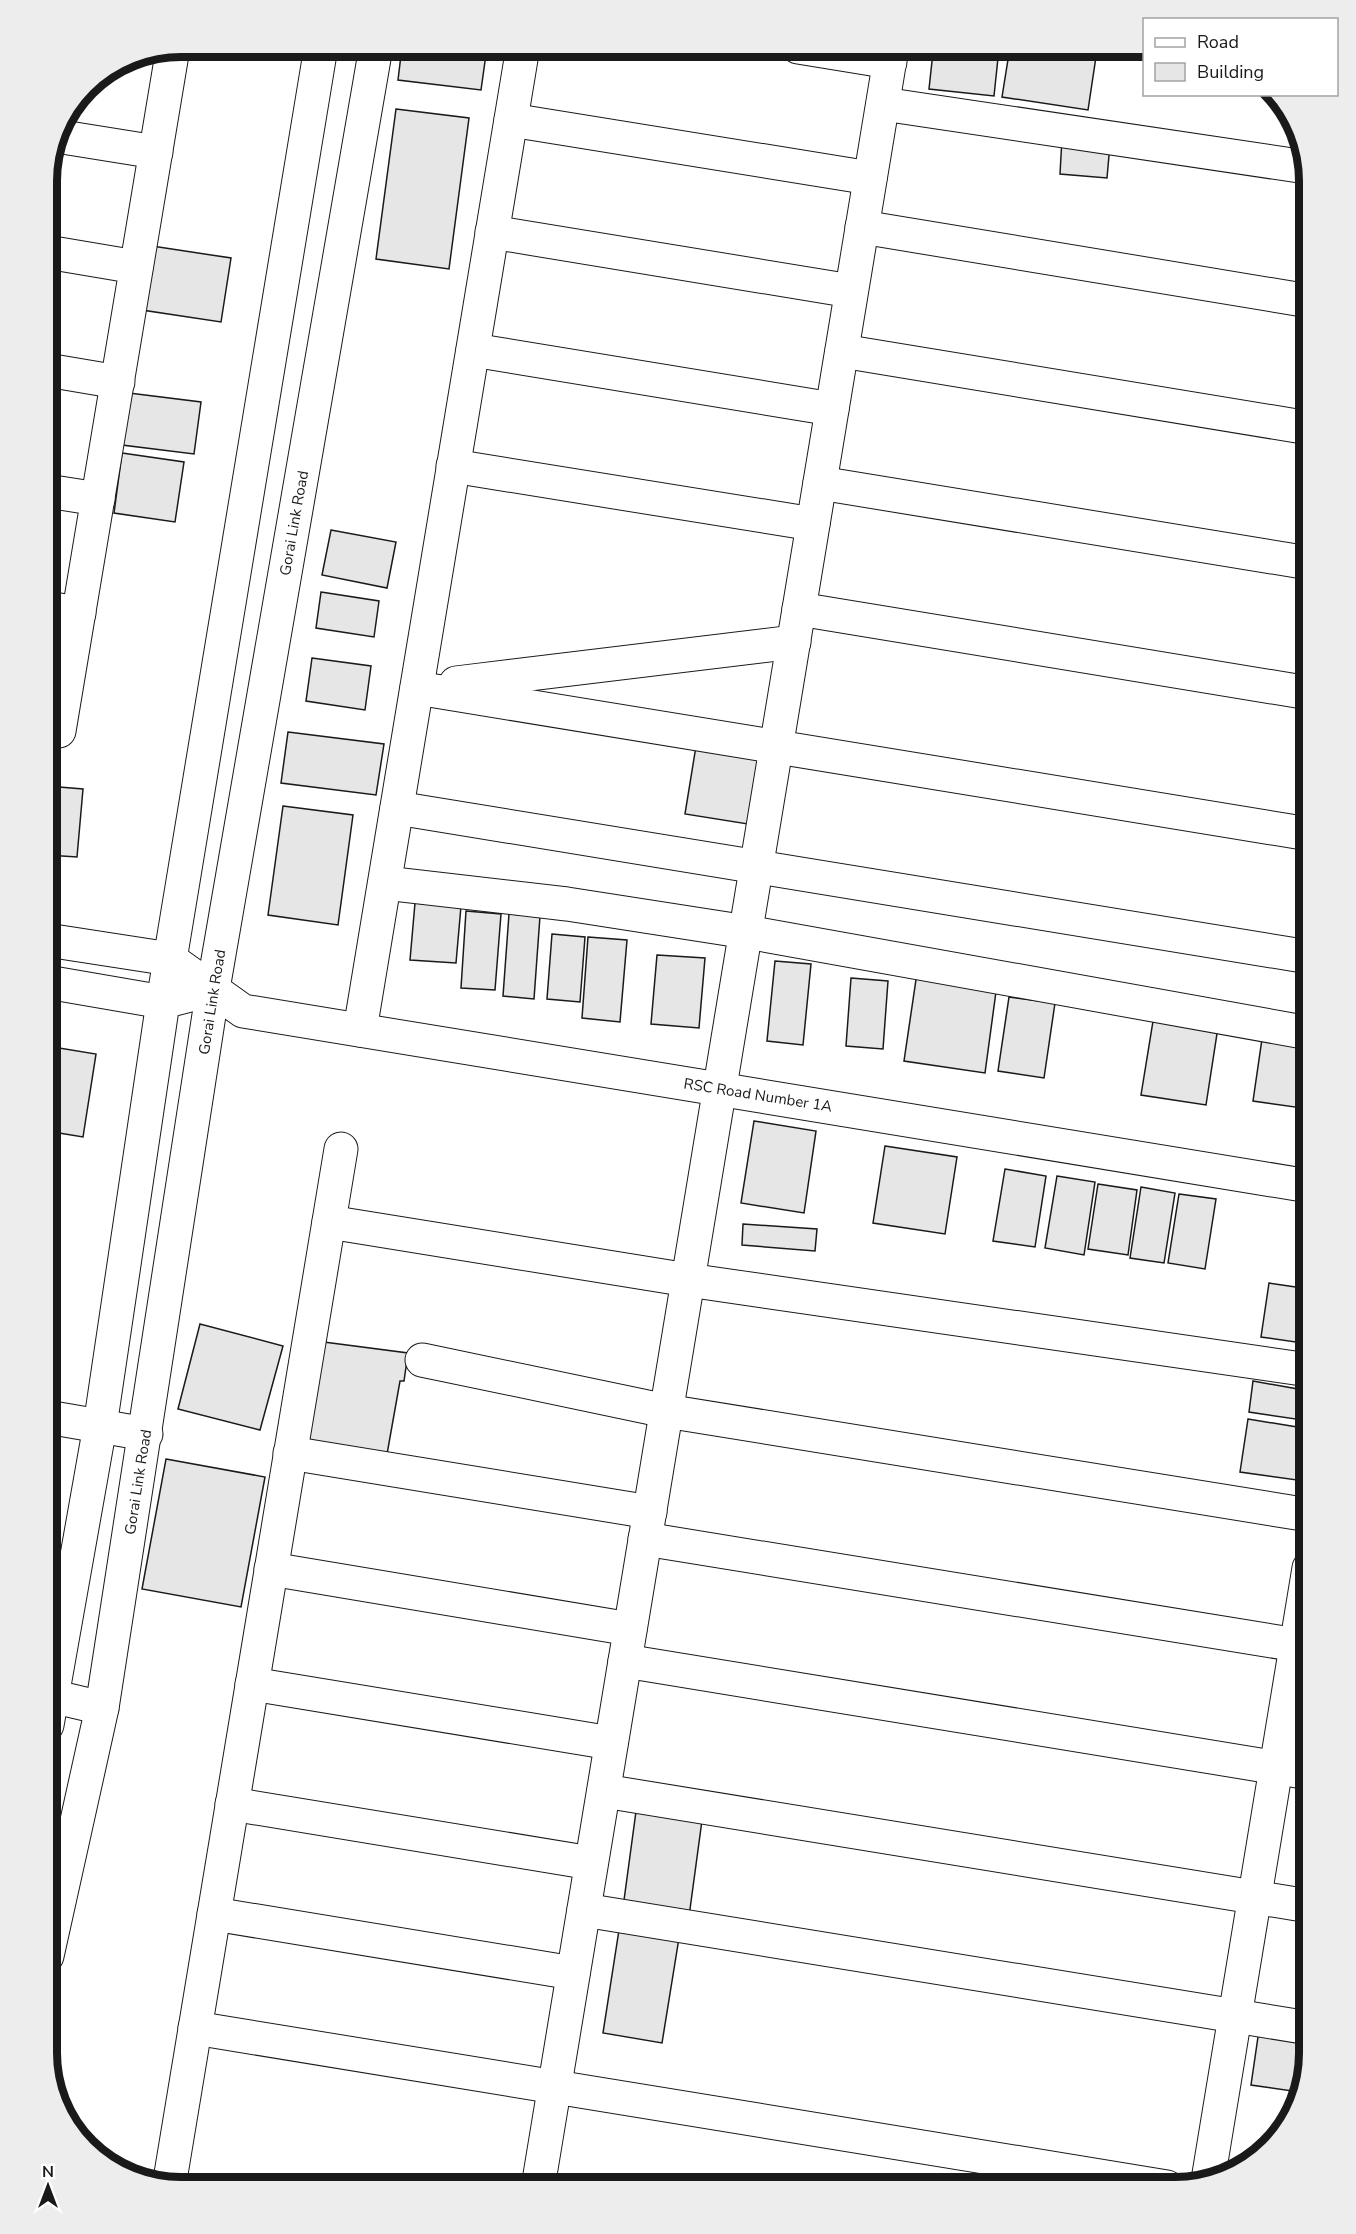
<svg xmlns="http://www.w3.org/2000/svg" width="1356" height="2234" font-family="'Nunito Sans',sans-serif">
  <rect width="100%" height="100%" fill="#fff"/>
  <g fill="#e6e6e6" stroke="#1a1a1a" stroke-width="1.5">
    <polygon points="402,47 487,47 481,90 398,80"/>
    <polygon points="1010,47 1080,47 1097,50 1088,110 1002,97"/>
    <polygon points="933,52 998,58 994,96 929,89"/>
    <polygon points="396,109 469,118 449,269 376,259"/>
    <polygon points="1062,138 1110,144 1107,178 1060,174"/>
    <polygon points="152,246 231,258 221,322 142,310"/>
    <polygon points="129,393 201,402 194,454 122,445"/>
    <polygon points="122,453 184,462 175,522 114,513"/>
    <polygon points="331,530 396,542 387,588 322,575"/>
    <polygon points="321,592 379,601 374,637 316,628"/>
    <polygon points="312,658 371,666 365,710 306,701"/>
    <polygon points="288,732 384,744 376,795 281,783"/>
    <polygon points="697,740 765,752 754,825 685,814"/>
    <polygon points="47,786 83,789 77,857 47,855"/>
    <polygon points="283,806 353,815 338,925 268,915"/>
    <polygon points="415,903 461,906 456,963 410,960"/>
    <polygon points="466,911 501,914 495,990 461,988"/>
    <polygon points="509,914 540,916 534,999 503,996"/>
    <polygon points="552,934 585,937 580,1002 547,999"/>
    <polygon points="588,937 627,940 620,1022 582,1018"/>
    <polygon points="657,955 705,958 699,1028 651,1024"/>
    <polygon points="775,961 811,964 803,1045 767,1041"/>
    <polygon points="918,966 998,977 985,1073 904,1061"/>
    <polygon points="851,978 888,981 883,1049 846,1046"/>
    <polygon points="1009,997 1055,1003 1044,1078 998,1071"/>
    <polygon points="1154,1015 1218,1027 1206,1105 1141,1095"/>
    <polygon points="1262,1039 1309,1048 1309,1109 1253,1101"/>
    <polygon points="47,1046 96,1054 83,1137 47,1131"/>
    <polygon points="754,1121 816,1131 804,1213 741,1203"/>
    <polygon points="885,1146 957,1157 945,1234 873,1223"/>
    <polygon points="1005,1169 1046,1176 1035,1247 993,1241"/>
    <polygon points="1057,1176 1095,1182 1084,1255 1045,1248"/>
    <polygon points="1098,1184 1137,1190 1128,1255 1088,1249"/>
    <polygon points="1141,1187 1175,1193 1164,1263 1130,1258"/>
    <polygon points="1179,1194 1216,1199 1205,1269 1168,1263"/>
    <polygon points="743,1224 817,1229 815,1251 742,1245"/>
    <polygon points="1269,1283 1309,1289 1309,1344 1261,1337"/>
    <polygon points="200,1324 283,1346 260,1430 178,1409"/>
    <polygon points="316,1341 408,1353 404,1381 400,1381 386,1460 301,1449"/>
    <polygon points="1253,1381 1309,1391 1309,1421 1249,1412"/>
    <polygon points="1248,1419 1309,1429 1304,1481 1240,1472"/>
    <polygon points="166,1459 265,1477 241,1607 142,1589"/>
    <polygon points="637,1804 703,1813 688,1924 622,1915"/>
    <polygon points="619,1930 679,1938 662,2043 603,2033"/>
    <polygon points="1259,2030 1309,2038 1309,2053 1299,2092 1251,2085"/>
  </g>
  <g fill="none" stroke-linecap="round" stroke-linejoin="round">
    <g stroke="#1a1a1a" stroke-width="35">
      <g id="minor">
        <polyline points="798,47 890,62"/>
        <polyline points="883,104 1306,167"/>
        <polyline points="511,120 870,178"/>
        <polyline points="56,136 156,152"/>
        <polyline points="862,227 1309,301"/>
        <polyline points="492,232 851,291"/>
        <polyline points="47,252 136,267"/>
        <polyline points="473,350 832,409"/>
        <polyline points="842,351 1309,428"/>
        <polyline points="47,370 118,382"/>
        <polyline points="453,466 813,524"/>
        <polyline points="820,483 1309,563"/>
        <polyline points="47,491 98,499"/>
        <polyline points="47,608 79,613"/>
        <polyline points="799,609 1309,693"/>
        <polyline points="456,683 794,642"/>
        <polyline points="417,688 1309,834"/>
        <polyline points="47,729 59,731 173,48"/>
        <polyline points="397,808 1309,957"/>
        <polyline points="385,883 567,904 747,932 1309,1033"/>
        <polyline points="47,940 170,959 243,1011 1309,1186"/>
        <polyline points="47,982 163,1002 213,989"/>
        <polyline points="360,1030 523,47"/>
        <polyline points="329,1222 688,1280 1309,1370"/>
        <polyline points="422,1360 666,1411 1309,1515"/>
        <polyline points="47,1417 146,1434"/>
        <polyline points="290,1453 650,1512"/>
        <polyline points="645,1539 1309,1647"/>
        <polyline points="271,1569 630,1629"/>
        <polyline points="625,1661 1309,1773"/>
        <polyline points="252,1684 611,1743"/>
        <polyline points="47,1695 102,1708"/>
        <polyline points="604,1791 1309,1906"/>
        <polyline points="232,1804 591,1863"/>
        <polyline points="584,1910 1309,2028"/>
        <polyline points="214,1914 573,1973"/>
        <polyline points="195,2028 1167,2187"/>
        <polyline points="1208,2180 1309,1568"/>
        <polyline points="169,2186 341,1149"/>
        <polyline points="538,2187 892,47"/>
      </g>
    </g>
    <g stroke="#1a1a1a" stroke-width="35">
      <g id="major">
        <polyline points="47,1725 100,1426 163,1002 321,47"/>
        <polyline points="47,1956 102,1708 213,989 376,47"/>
      </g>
    </g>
    <use href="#minor" stroke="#fff" stroke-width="33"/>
    <use href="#major" stroke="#fff" stroke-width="33"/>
  </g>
  <g text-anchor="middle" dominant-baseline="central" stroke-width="4.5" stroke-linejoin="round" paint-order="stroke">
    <g font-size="15" fill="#1a1a1a" stroke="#fff">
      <text transform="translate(294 523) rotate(-80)">Gorai Link Road</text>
      <text transform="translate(212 1002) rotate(-81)">Gorai Link Road</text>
      <text transform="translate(758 1095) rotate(9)">RSC Road Number 1A</text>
      <text transform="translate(138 1482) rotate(-81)">Gorai Link Road</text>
    </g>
  </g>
  <path d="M0 0H1356V2234H0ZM181 57H1175A124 124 0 0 1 1299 181V2053A124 124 0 0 1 1175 2177H181A124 124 0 0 1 57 2053V181A124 124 0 0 1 181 57Z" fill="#ededed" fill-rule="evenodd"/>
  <path fill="none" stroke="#1a1a1a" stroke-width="8" d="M181 57H1175A124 124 0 0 1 1299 181V2053A124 124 0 0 1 1175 2177H181A124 124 0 0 1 57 2053V181A124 124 0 0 1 181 57Z"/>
  <rect x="1143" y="18" width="195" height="78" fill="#ffffff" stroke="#a3a3a3" stroke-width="1.5"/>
  <rect x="1155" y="38" width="30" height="9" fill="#ffffff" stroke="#a3a3a3" stroke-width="1.5"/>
  <text x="1197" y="48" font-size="18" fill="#1a1a1a">Road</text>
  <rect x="1155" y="63" width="30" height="18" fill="#e6e6e6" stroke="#a3a3a3" stroke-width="1.5"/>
  <text x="1197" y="78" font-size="18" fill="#1a1a1a">Building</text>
  <g transform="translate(48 2186)" stroke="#ffffff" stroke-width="4.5" paint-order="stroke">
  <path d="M0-4.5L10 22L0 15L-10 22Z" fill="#1a1a1a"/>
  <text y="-9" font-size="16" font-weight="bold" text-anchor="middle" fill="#1a1a1a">N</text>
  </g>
</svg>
